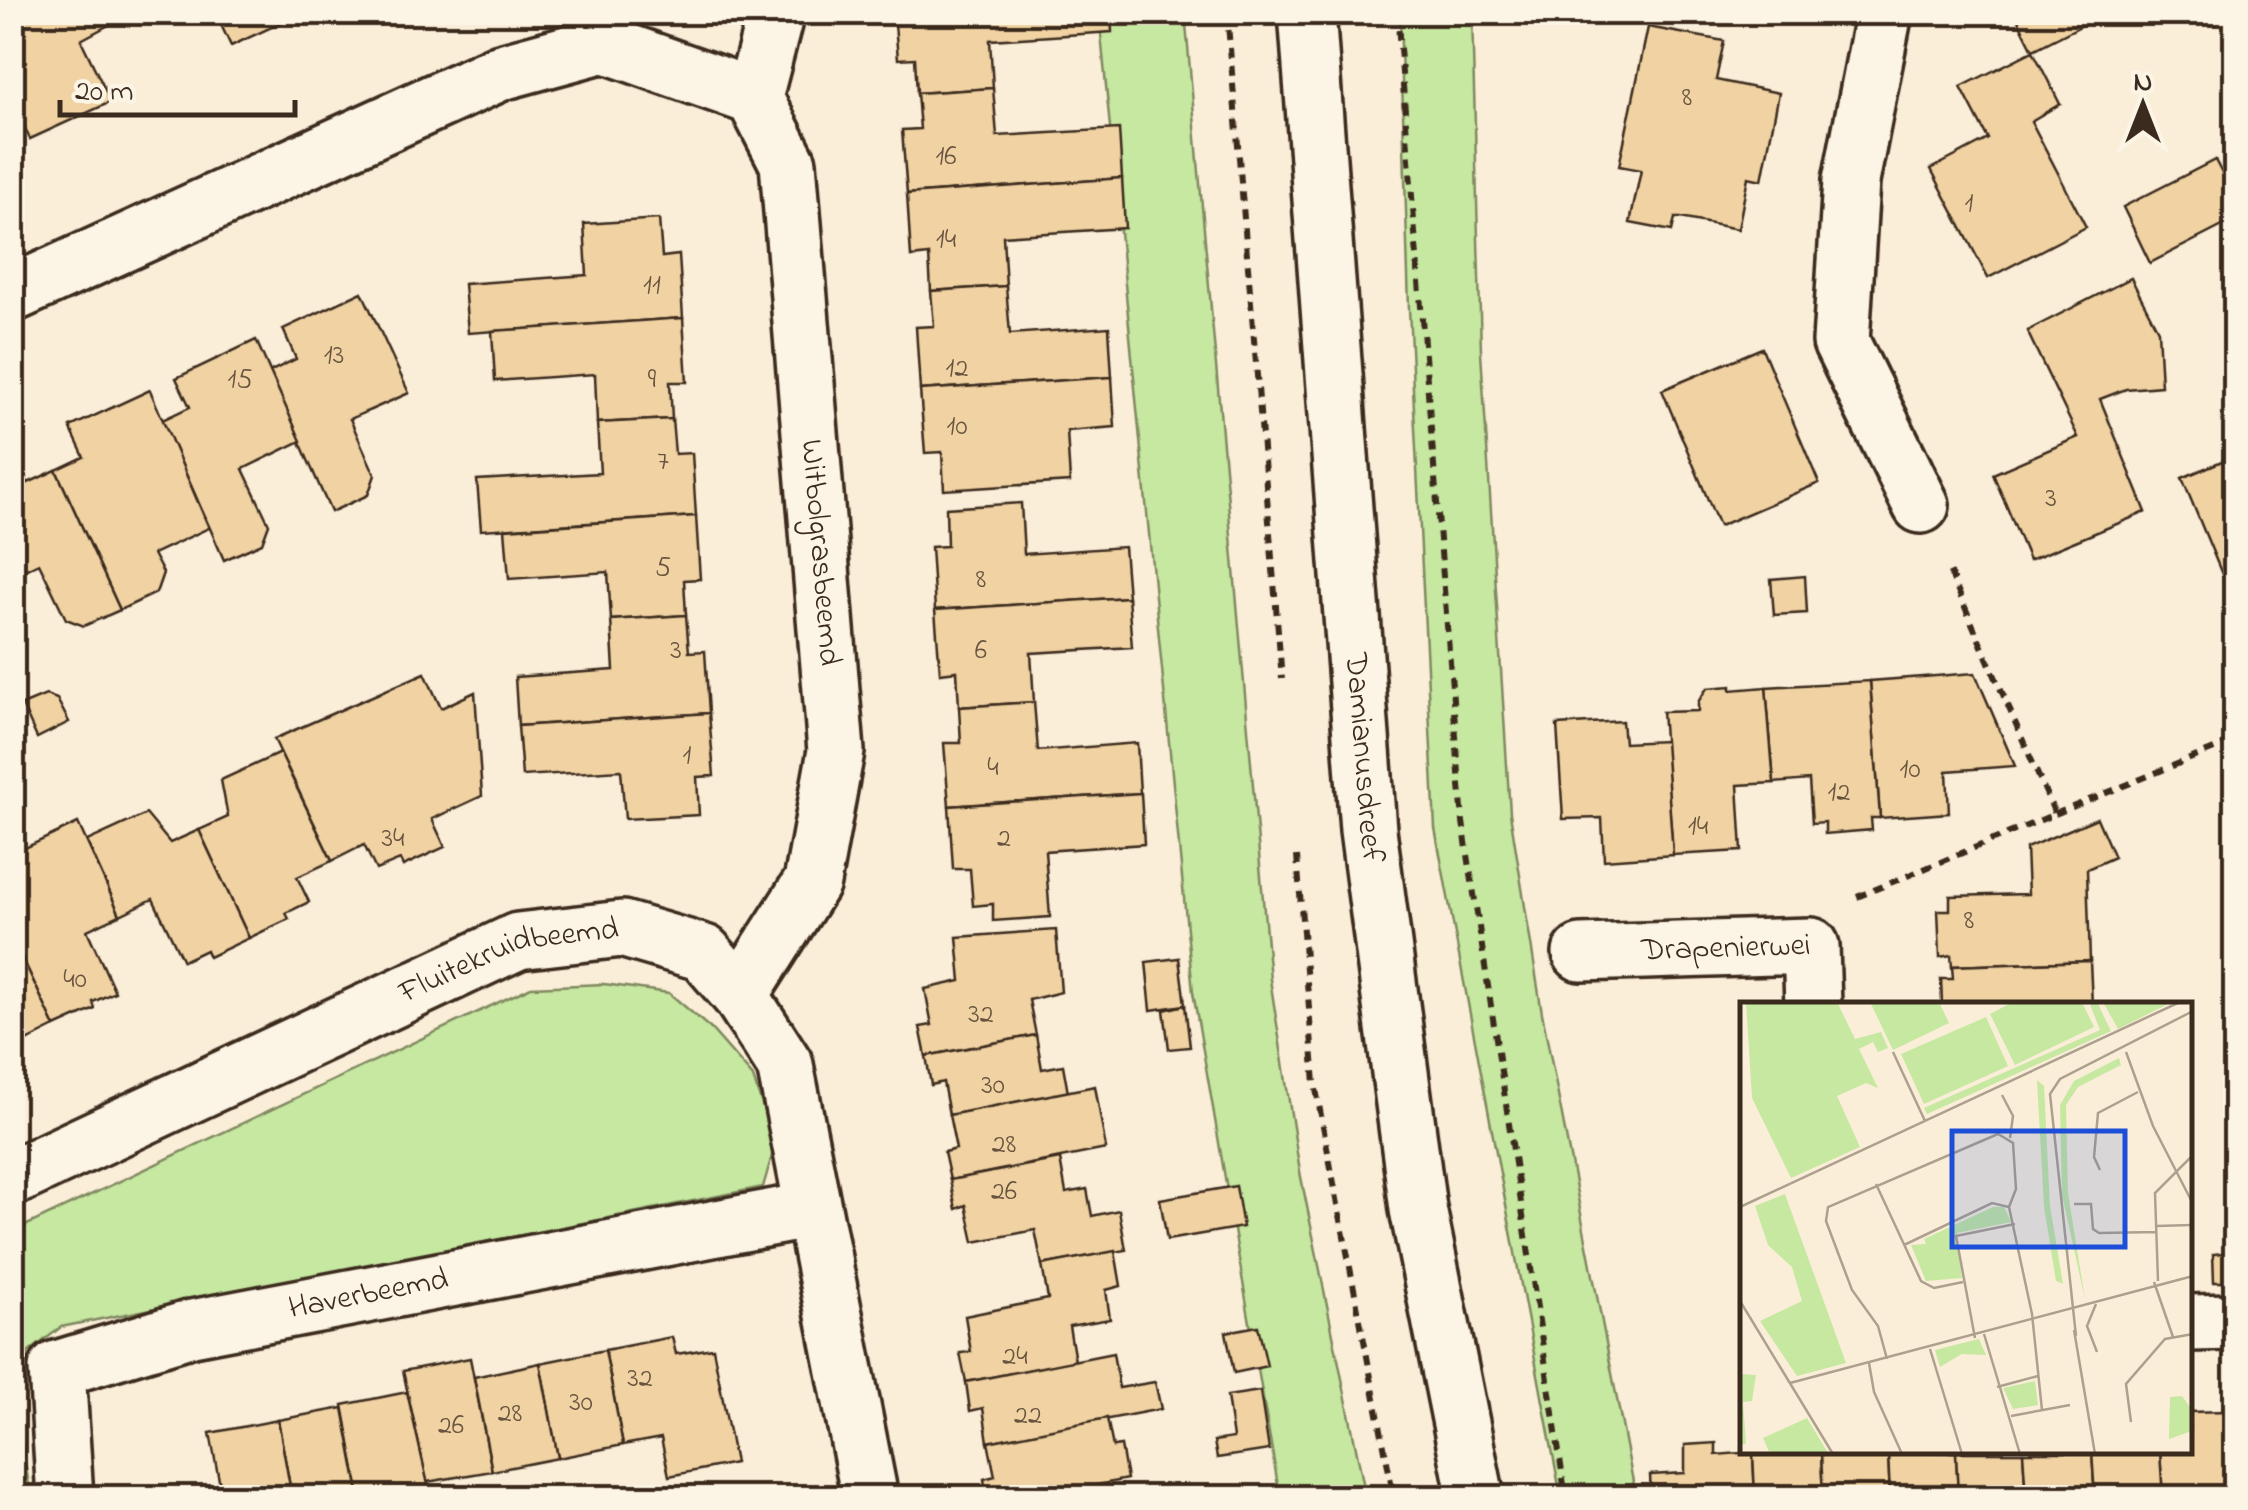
<svg xmlns="http://www.w3.org/2000/svg" width="2248" height="1510" font-family="'Indie Flower',sans-serif">
  <rect width="100%" height="100%" fill="#faeed8"/>
  <filter id="ink" filterUnits="userSpaceOnUse"><feTurbulence type="fractalNoise" baseFrequency=".01" numOctaves="2"/><feDisplacementMap in="SourceGraphic" scale="20" xChannelSelector="R" yChannelSelector="G"/><feConvolveMatrix kernelMatrix="1 2 1 2 8 2 1 2 1" color-interpolation-filters="sRGB"/></filter>
  <g filter="url(#ink)">
    <g fill="#c6e8a1" stroke="#808960" stroke-width="2.5">
      <polygon points="1099,13 1185,13 1270,979 1300,1172 1366,1497 1280,1497 1193,992"/>
      <polygon points="1400,13 1472,13 1481,352 1510,813 1542,1013 1636,1497 1561,1497 1435,828 1409,309"/>
      <polygon points="604,984 669,993 711,1029 753,1077 775,1145 763,1187 61,1327 28,1353 16,1408 31,1497 13,1497 12,1232 531,987"/>
    </g>
    <g fill="#f0d2a3" stroke="#3b2a1e" stroke-width="2.5">
      <polygon points="12,12 133,12 81,40 111,102 30,139 12,101"/>
      <polygon points="215,12 304,12 231,46"/>
      <polygon points="894,12 1111,12 1112,32 990,40 993,88 917,93 915,58 898,59"/>
      <polygon points="2014,12 2108,12 2033,50"/>
      <polygon points="1648,27 1724,41 1716,80 1779,93 1762,180 1748,177 1738,229 1680,218 1675,218 1672,231 1630,223 1641,170 1619,166"/>
      <polygon points="2033,51 2060,104 2031,121 2086,227 1988,278 1931,169 1988,139 1961,87"/>
      <polygon points="993,88 997,136 1119,129 1122,178 907,194 902,130 920,129 917,93"/>
      <polygon points="2215,160 2236,200 2236,219 2150,263 2123,207"/>
      <polygon points="1122,178 1125,228 1003,236 1006,286 931,291 929,255 911,257 907,194"/>
      <polygon points="659,219 662,257 679,255 683,318 468,333 464,284 587,275 584,224"/>
      <polygon points="2131,278 2158,330 2161,386 2126,389 2100,399 2146,512 2029,560 1993,474 2078,437 2027,331"/>
      <polygon points="1006,286 1010,334 1109,327 1112,377 920,390 916,327 934,326 931,291"/>
      <polygon points="362,292 409,393 350,419 375,475 368,495 331,512 269,372 296,359 283,329"/>
      <polygon points="683,318 687,382 670,382 672,419 597,423 595,374 495,381 492,331"/>
      <polygon points="256,340 301,441 243,469 269,524 262,543 224,560 162,420 190,407 176,378"/>
      <polygon points="1762,348 1819,483 1719,526 1662,390"/>
      <polygon points="1112,377 1115,427 1067,431 1070,482 944,490 942,452 925,453 920,390"/>
      <polygon points="150,390 209,528 153,554 163,573 156,593 120,610 56,470 84,457 70,427"/>
      <polygon points="672,419 675,454 692,453 696,516 481,530 477,480 600,473 597,423"/>
      <polygon points="14,453 28,483 56,470 120,610 84,626 66,619 39,563 12,576"/>
      <polygon points="2236,455 2236,608 2182,478"/>
      <polygon points="1021,503 1024,554 1124,547 1128,597 935,610 931,547 947,546 946,508"/>
      <polygon points="696,516 700,579 684,580 686,615 611,620 608,572 509,579 505,529"/>
      <polygon points="1805,576 1807,613 1774,615 1771,579"/>
      <polygon points="1128,597 1132,647 1031,653 1034,702 959,707 957,671 940,673 935,610"/>
      <polygon points="686,615 689,652 705,651 709,713 518,726 515,677 614,670 611,620"/>
      <polygon points="425,673 441,708 475,692 482,796 432,819 445,847 403,866 400,860 376,870 364,845 332,861 274,739"/>
      <polygon points="1975,673 2015,766 1947,771 1949,813 1880,818 1870,681"/>
      <polygon points="1870,681 1880,818 1871,818 1872,830 1825,834 1825,822 1812,823 1809,780 1774,783 1766,687"/>
      <polygon points="1731,686 1731,690 1766,687 1774,783 1738,785 1742,851 1673,855 1662,712 1698,711 1698,702 1707,688"/>
      <polygon points="46,695 57,699 69,722 37,738 22,705"/>
      <polygon points="1034,702 1038,751 1137,743 1140,793 949,806 944,743 961,743 959,707"/>
      <polygon points="709,713 714,776 697,777 699,815 625,819 621,770 522,776 518,726"/>
      <polygon points="1622,721 1624,743 1665,741 1673,855 1604,860 1602,818 1563,819 1557,725"/>
      <polygon points="280,753 332,861 297,877 309,902 286,913 289,919 249,938 199,830 228,817 221,780"/>
      <polygon points="1141,793 1144,844 1045,851 1050,917 993,921 993,904 973,906 970,869 953,869 949,806"/>
      <polygon points="146,814 170,843 199,830 249,938 209,957 206,950 183,961 153,899 120,915 87,841"/>
      <polygon points="2097,818 2114,857 2087,869 2090,961 1952,966 1951,955 1940,957 1938,910 1950,910 1950,896 2028,894 2026,848"/>
      <polygon points="78,823 120,915 87,930 115,992 93,1002 95,1009 55,1027 12,936 12,854"/>
      <polygon points="1056,930 1061,992 1029,1000 1036,1035 926,1056 920,1027 932,1025 925,989 961,981 957,937"/>
      <polygon points="12,936 55,1027 15,1047 12,1041"/>
      <polygon points="1179,958 1185,1005 1151,1010 1146,962"/>
      <polygon points="2090,961 2092,1005 1942,1005 1941,979 1953,979 1952,966"/>
      <polygon points="1185,1005 1190,1047 1169,1049 1164,1010"/>
      <polygon points="1036,1035 1042,1069 1063,1065 1068,1093 949,1115 943,1082 931,1085 926,1056"/>
      <polygon points="1095,1086 1106,1149 950,1180 944,1152 956,1149 949,1115"/>
      <polygon points="1060,1159 1066,1193 1087,1189 1092,1216 1119,1210 1126,1250 1042,1265 1035,1230 974,1242 966,1205 956,1209 950,1180"/>
      <polygon points="1236,1186 1243,1227 1167,1240 1160,1199"/>
      <polygon points="1115,1251 1121,1286 1106,1290 1110,1319 1069,1326 1075,1361 966,1382 960,1353 971,1352 965,1316 1048,1299 1042,1265"/>
      <polygon points="2232,1252 2233,1282 2214,1282 2213,1254"/>
      <polygon points="1258,1326 1267,1366 1234,1373 1226,1332"/>
      <polygon points="672,1337 676,1354 713,1348 735,1463 669,1476 661,1438 623,1445 605,1350"/>
      <polygon points="605,1350 623,1445 558,1458 540,1363"/>
      <polygon points="1113,1353 1119,1388 1155,1382 1161,1409 988,1442 983,1408 970,1411 966,1382"/>
      <polygon points="470,1358 492,1471 427,1482 403,1371"/>
      <polygon points="540,1363 558,1458 492,1471 474,1377"/>
      <polygon points="1260,1391 1269,1450 1217,1458 1214,1441 1233,1438 1227,1396"/>
      <polygon points="407,1392 431,1498 360,1498 343,1405"/>
      <polygon points="343,1408 360,1498 292,1498 278,1420"/>
      <polygon points="2227,1411 2227,1414 2236,1414 2236,1447 2228,1447 2230,1498 2163,1498 2160,1452 2190,1452 2190,1412"/>
      <polygon points="1107,1418 1113,1447 1121,1446 1127,1479 1034,1498 987,1498 984,1479 995,1476 988,1442"/>
      <polygon points="278,1420 292,1498 212,1498 222,1496 210,1433"/>
      <polygon points="1716,1443 1716,1455 1753,1452 1755,1498 1651,1498 1650,1475 1685,1473 1685,1445"/>
      <polygon points="1753,1452 1821,1452 1823,1498 1755,1498"/>
      <polygon points="1821,1452 1888,1452 1890,1498 1823,1498"/>
      <polygon points="1888,1452 1956,1452 1958,1498 1890,1498"/>
      <polygon points="1956,1452 2023,1452 2026,1498 1958,1498"/>
      <polygon points="2023,1452 2092,1452 2095,1498 2026,1498"/>
      <polygon points="2092,1452 2160,1452 2163,1498 2095,1498"/>
      <polygon points="1099,1485 1101,1498 1034,1498"/>
    </g>
    <g fill="none" stroke-linecap="round" stroke-linejoin="round">
      <g stroke="#3b2a1e" stroke-width="62">
        <g id="street">
          <polyline points="1884,12 1851,181 1841,342 1921,505"/>
          <polyline points="754,97 776,12"/>
          <path id="s1" d="M12 294 501 72 604 44 754 97 788 163 836 751 812 882 740 995"/>
          <path id="s2" d="M1581 953 1811 946 1813 1005"/>
          <path id="s3" d="M12 1178 518 941 622 929 704 953 740 995 785 1065 870 1498"/>
          <polyline points="2190,1323 2236,1322"/>
          <path id="s4" d="M65 1498 57 1369 192 1328 812 1210"/>
        </g>
      </g>
      <g stroke="#3b2a1e" stroke-width="62">
        <g id="secondary">
          <path id="s5" d="M1307 12 1368 830 1418 1209 1476 1498"/>
        </g>
      </g>
      <g stroke="#3b2a1e" stroke-width="6" stroke-dasharray="10 8" stroke-linecap="butt">
        <polyline points="1227,12 1282,679"/>
        <polyline points="1397,12 1463,822 1566,1498"/>
        <polyline points="2055,814 2236,740"/>
        <polyline points="1297,856 1315,1084 1394,1498"/>
        <polyline points="1857,897 2055,814 1948,568"/>
      </g>
      <use href="#street" stroke="#fcf5e5" stroke-width="55"/>
      <use href="#secondary" stroke="#fcf5e5" stroke-width="55"/>
    </g>
  </g>
  <g text-anchor="middle" dominant-baseline="central" stroke-width="8" stroke-linejoin="round" paint-order="stroke">
    <g font-size="28" fill="#68543f">
      <text x="1687" y="98">8</text>
      <text x="946" y="157">16</text>
      <text x="1969" y="204">1</text>
      <text x="946" y="240">14</text>
      <text x="652" y="286">11</text>
      <text x="334" y="356">13</text>
      <text x="957" y="369">12</text>
      <text x="240" y="380">15</text>
      <text x="652" y="380">9</text>
      <text x="957" y="427">10</text>
      <text x="663" y="462">7</text>
      <text x="2051" y="499">3</text>
      <text x="663" y="568">5</text>
      <text x="981" y="580">8</text>
      <text x="676" y="651">3</text>
      <text x="981" y="651">6</text>
      <text x="687" y="756">1</text>
      <text x="993" y="768">4</text>
      <text x="1910" y="770">10</text>
      <text x="1839" y="793">12</text>
      <text x="1698" y="827">14</text>
      <text x="393" y="839">34</text>
      <text x="1004" y="839">2</text>
      <text x="1969" y="921">8</text>
      <text x="75" y="980">40</text>
      <text x="981" y="1015">32</text>
      <text x="993" y="1086">30</text>
      <text x="1004" y="1145">28</text>
      <text x="1004" y="1192">26</text>
      <text x="1015" y="1357">24</text>
      <text x="640" y="1379">32</text>
      <text x="581" y="1403">30</text>
      <text x="510" y="1414">28</text>
      <text x="1028" y="1416">22</text>
      <text x="451" y="1426">26</text>
    </g>
    <g font-size="32" fill="#3b2a1e" stroke="#fcf5e5">
      <text stroke="none"><textPath href="#s1" startOffset="1268">Witbolgrasbeemd</textPath></text>
      <text stroke="none"><textPath href="#s5" startOffset="748">Damianusdreef</textPath></text>
      <text stroke="none"><textPath href="#s2" startOffset="145">Drapenierwei</textPath></text>
      <text stroke="none"><textPath href="#s3" startOffset="545">Fluitekruidbeemd</textPath></text>
      <text stroke="none"><textPath href="#s4" startOffset="450">Haverbeemd</textPath></text>
    </g>
  </g>
  <g transform="translate(1740 1002)">
    <rect width="452" height="452" fill="#faeed8"/>
    <path d="M6 0H97L115 37 141 30 148 46 138 50 133 40 119 47 138 86 126 81 97 94 120 145 51 176 12 96ZM130 0H199L209 21 153 48ZM273 0H342L354 25 275 63 250 12ZM349 0H357L371 29 187 112 184 106 360 28ZM363 0H432L378 27ZM246 15 268 64 184 102 161 52ZM379 56 381 63 338 85 326 103 328 191 345 297 322 193 320 103 334 79ZM297 78 304 84 310 204 323 282 316 279 304 205ZM45 192 106 361 57 374 20 319 62 299 52 265 28 243 15 204ZM253 205H264L271 220 217 231 222 276 186 279 171 243 186 242 184 237ZM239 337 246 353 222 352 200 365 195 348ZM0 372 16 373 12 399 3 400 6 442 0 443ZM295 379 298 403 273 407 263 386ZM442 394 452 408V429L429 437 430 395ZM67 416 88 451 30 452 23 436Z" fill="#c6e8a1"/>
    <path fill="none" stroke="#aea08e" stroke-width="2.5" d="M153 50 185 119M386 50 413 124 453 202M262 93 273 114 270 136M360 168 354 155 358 111 398 90M136 182 181 279 194 286 223 280M334 202H351L353 227 359 231 417 230M0 205 440 0M416 224 452 223M164 243 252 201 269 205 292 312 302 408M418 279 415 191 453 153M414 280 433 335M0 299 93 452M356 302 347 324 357 350M334 328 355 452M244 332 280 452M336 334 310 92 320 77 453 9M235 336 216 234 275 222M190 347 222 452M147 357 138 324 112 288 86 219 88 205 258 132 273 141 276 187 269 205M129 361 134 390 162 452M50 381 453 274M257 385 298 374M271 414 330 403M391 420 386 382 425 337 453 332"/>
    <path fill="#1d4ed8" fill-opacity="0.15" stroke="#1d4ed8" stroke-width="5" d="M212 129H385V245H212Z"/>
    <rect width="452" height="452" fill="none" stroke="#3b2a1e" stroke-width="5"/>
  </g>
  <rect width="2248" height="1510" fill="none" stroke="#fcf5e5" stroke-width="50"/>
  <rect x="25" y="25" width="2198" height="1460" fill="none" stroke="#3b2a1e" stroke-width="4" filter="url(#ink)"/>
  <g transform="translate(2143 105)" stroke="#fcf5e5" stroke-width="8" paint-order="stroke">
  <path d="M0-8L18 38L0 25L-18 38Z" fill="#3b2a1e"/>
  <text y="-15" font-size="28" font-weight="bold" text-anchor="middle" fill="#3b2a1e">N</text>
  </g>
  <path d="M60 100v15h235v-15" fill="none" stroke="#3b2a1e" stroke-width="5"/>
  <text x="75" y="100" font-size="30" fill="#3b2a1e" stroke="#fcf5e5" stroke-width="8" paint-order="stroke">20 m</text>
</svg>
